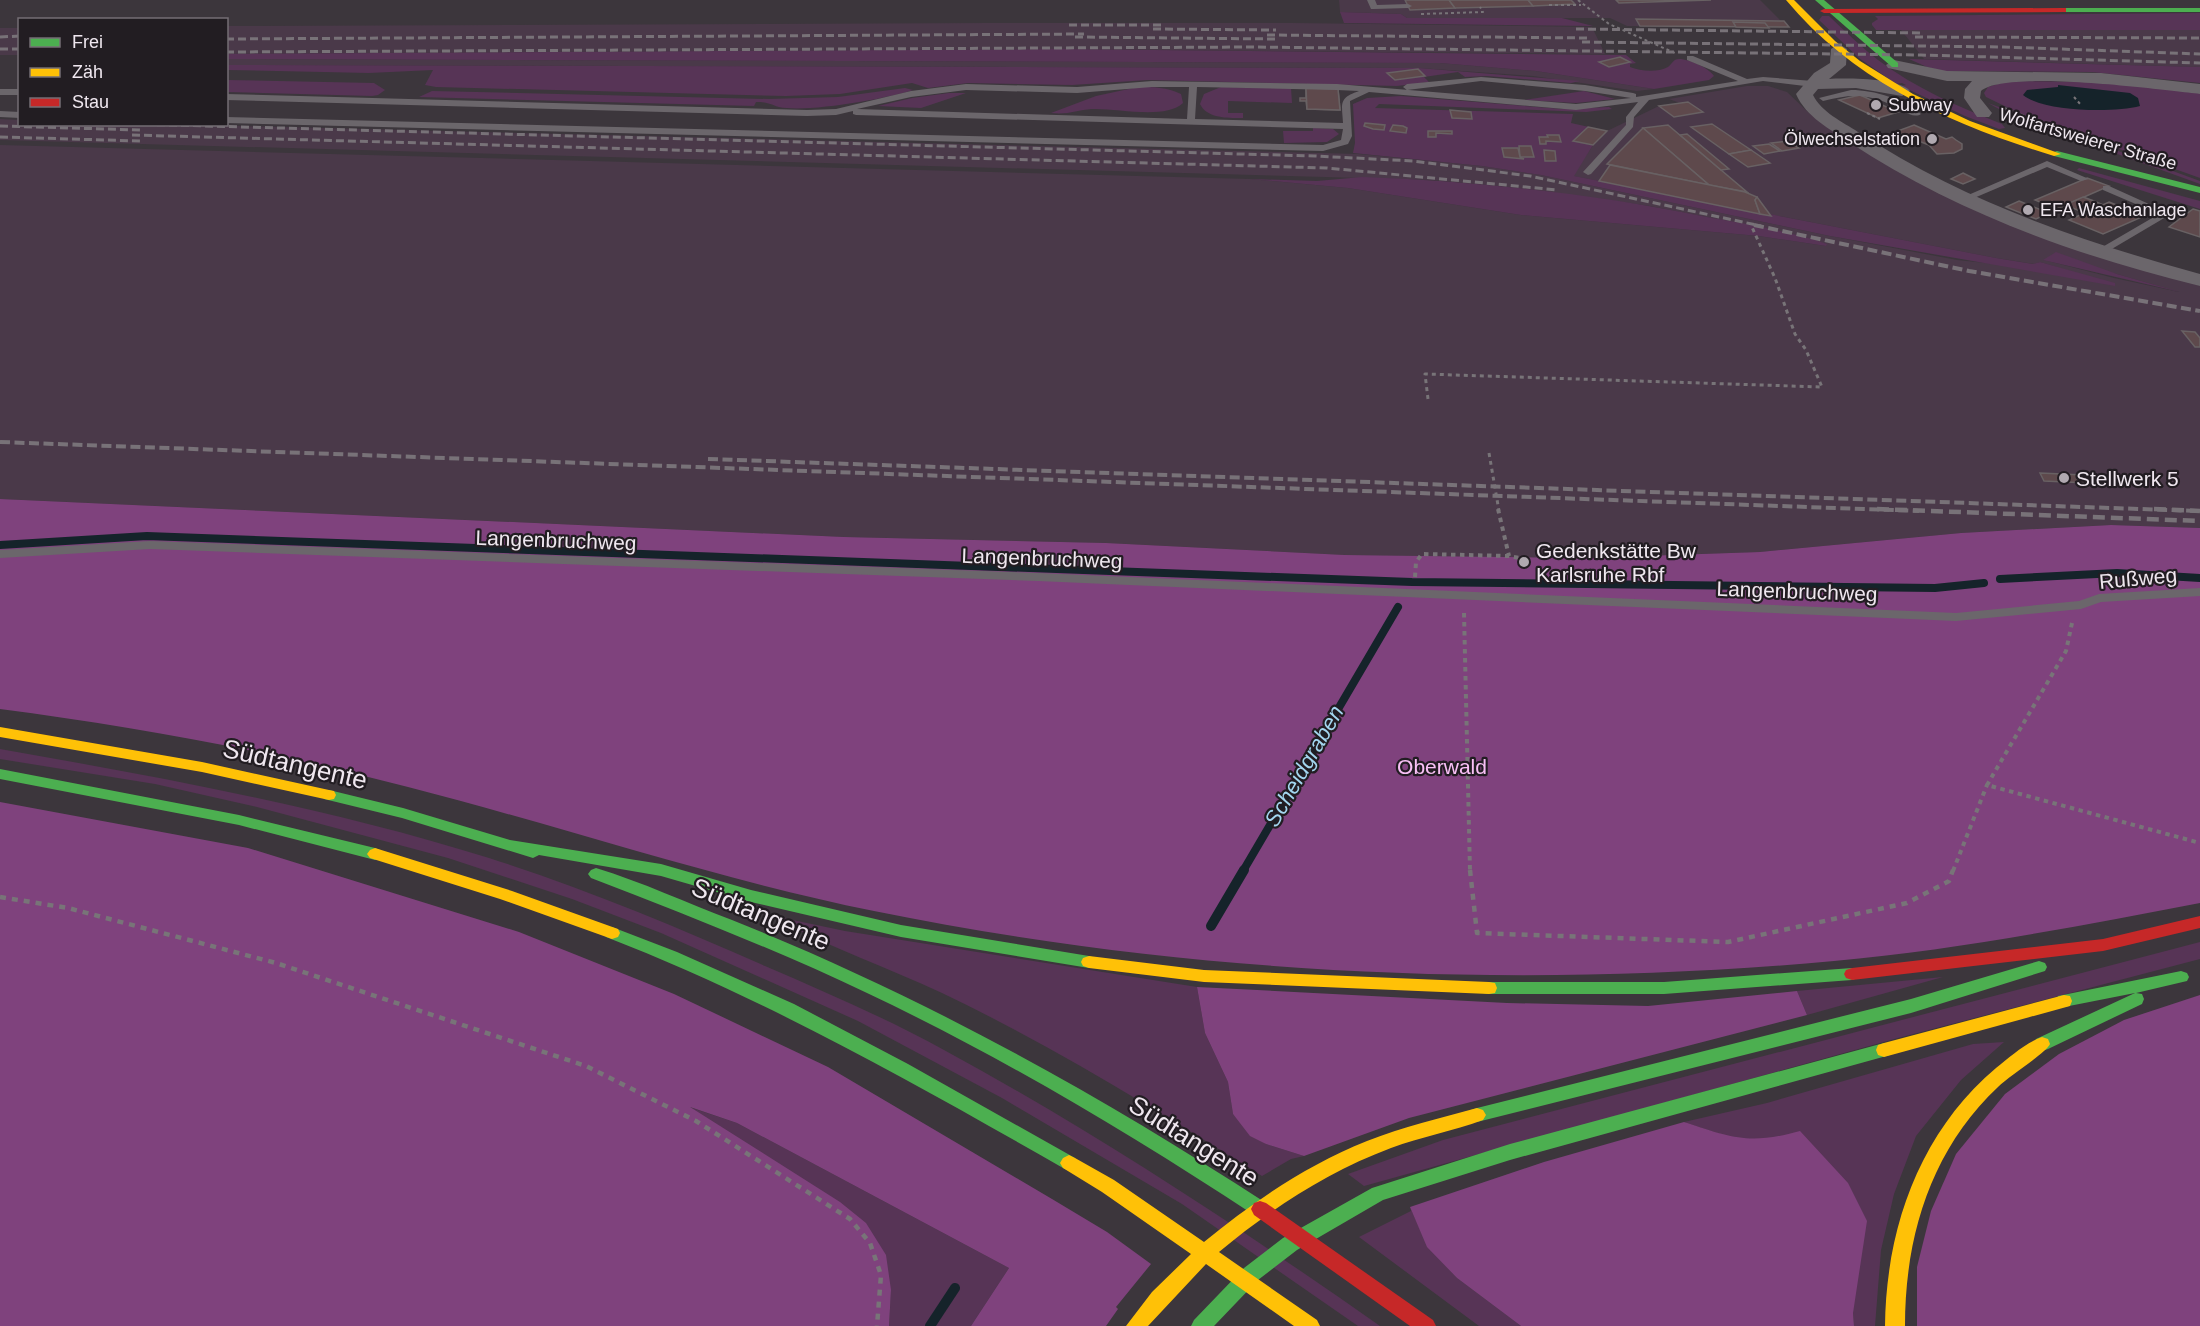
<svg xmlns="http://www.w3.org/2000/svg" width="2200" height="1326" font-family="Arial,sans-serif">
  <rect width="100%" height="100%" fill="#3c363c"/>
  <g fill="#4a3949" fill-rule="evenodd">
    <polygon points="1339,0 1760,0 1787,27 1627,26 1610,18 1407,18 1401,14 1340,12"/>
    <polygon points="989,23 1293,23 1592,27 1605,54 1063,49 227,54 226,26"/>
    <rect x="0" y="28" width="19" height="27"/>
    <polygon points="1901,30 2200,30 2200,67 1924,59"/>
    <polygon points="227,59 1440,63 1536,71 1654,89 1637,91 1533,76 1419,68 227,65"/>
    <path d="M1747 86H1768L1787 92 1808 112 1843 138 1891 167 2200 286V528L2111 525 1961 533 1760 552 1584 558 1345 555 1106 543 844 537 0 499V145L1250 179 1348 188 1521 215 1759 236 1826 246V244L1747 225 1650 206 1528 189 1434 180 0 140V119L19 120 20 124 201 125 1358 154 1482 166 1541 175 1830 236 1957 260 2073 272 2040 262 2034 264 1996 258 1573 176 1593 145 1607 131 1659 106 1680 103 1669 99ZM2044 260 2117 274 2179 292 2114 278Z"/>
  </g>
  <g fill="#573456">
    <polygon points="1340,12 1401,14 1407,18 1562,18 1593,26 1344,23"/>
    <polygon points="2200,13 2200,30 1876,30 1872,25 1872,23 1878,19 1875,16"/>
    <path d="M1822 16H1829C1845 31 1861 47 1878 60 1915 88 1959 107 2002 124L2005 128 1999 129 1965 116 1901 86 1906 85 1902 83 1896 84 1859 58 1819 20Z"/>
    <path d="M1063 49 1626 55 1636 63 1630 64V67C1640 71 1657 73 1668 67 1672 64 1673 59 1679 59 1689 59 1709 68 1714 76L1709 80 1654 89 1536 71 1440 63 227 59 226 54Z"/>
    <polygon points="1909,59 2200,67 2200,83 2092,72 1943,71 1927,67"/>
    <polygon points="227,65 1419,68 1580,81 1571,83 1487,76 1465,77 1458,72 1424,77 1429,82 1397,86 1148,80 1072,85 968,83 928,88 912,83 840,94 786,96 436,87 425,85 433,70 369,73 227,70"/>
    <polygon points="227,80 374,83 385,90 378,95 372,96 227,92"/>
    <polygon points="2007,81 2103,82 2200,92 2200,178 2019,113 1986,97 1984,93 1988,87"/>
    <path d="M1138 87C1153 87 1167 87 1181 94L1183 103C1165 120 1117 108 1092 109 1077 110 1068 115 1051 113L1096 96Z"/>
    <path d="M1221 87 1291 88 1292 103 1228 101V113H1243V118C1229 118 1207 119 1200 104L1204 94Z"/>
    <path d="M905 88 913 90C886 99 806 113 779 107 769 104 769 102 756 102L754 106 419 97 432 91 769 99 838 97Z"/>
    <polygon points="1584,91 1615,99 1576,103 1524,100"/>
    <polygon points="949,93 966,93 921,108 878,106 912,98"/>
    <polygon points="1401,96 1562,109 1609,107 1612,109 1586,112 1379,104 1375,108 1573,114 1571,123 1607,131 1593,145 1574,176 1996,258 2033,264 2040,262 2115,283 2115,286 1830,236 1541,175 1482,166 1353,153 1355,143 1353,104 1367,98"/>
    <polygon points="1988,103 2200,181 2200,184 2010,115"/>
    <polygon points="1313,128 1333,129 1339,134 1327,142 1284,143 1283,131 1313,131"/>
    <polygon points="2079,168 2200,201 2200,209 2077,170"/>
    <path d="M1362 177C1478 181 1593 194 1707 217 1747 224 1788 231 1827 244L1826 246 1759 236 1521 215 1348 188 1250 179 1317 181Z"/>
    <polygon points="2056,252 2117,274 2180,292 2043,260"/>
    <path d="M0 749C165 778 329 808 489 858 583 888 675 926 765 966 825 992 886 1018 944 1050 1095 1132 1239 1227 1380 1326H1358L1182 1204 1002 1098 858 1021 661 933 572 899 448 858 257 807 155 784 0 759Z"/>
    <path d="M783 918 845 931 1197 987 1205 1033 1228 1082 1233 1114 1266 1144 1304 1156 1291 1159 1262 1176C1158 1111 1053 1046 942 993 888 968 832 948 780 921Z"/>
    <polygon points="2200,942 2200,959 1898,1038 1364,1186 1348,1174 1443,1140"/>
    <polygon points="1943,977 1807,1015 1797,991"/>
    <polygon points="2004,1042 1961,1080 1916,1136 1894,1194 1881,1250 1875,1326 1854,1326 1853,1313 1770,1139 1735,1139 1684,1122 1767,1103 1973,1044"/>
    <polygon points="686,1106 737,1123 1009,1268 971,1326 889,1326 891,1290"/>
    <polygon points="1410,1207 1428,1247 1457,1278 1521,1326 1479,1326 1359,1237 1411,1211"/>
  </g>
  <g fill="#7f427d">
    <path d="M0 499 844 537 1106 543 1345 555 1584 558 1760 552 1961 533 2111 525 2200 528V903C2079 926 1957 950 1834 961 1516 990 1187 975 874 911 716 879 564 827 408 787 274 752 137 727 0 709Z"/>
    <polygon points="0,802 248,848 519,932 674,994 828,1067 1052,1199 1107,1232 1151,1264 1116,1307 1118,1309 1106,1326 971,1326 1009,1268 737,1123 690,1107 840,1202 866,1223 886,1255 891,1290 889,1326 0,1326"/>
    <polygon points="1197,987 1507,1003 1648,1006 1797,991 1807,1015 1409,1118 1304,1156 1266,1144 1250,1136 1233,1114 1228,1082 1205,1033"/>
    <polygon points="2200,995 2200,1326 1917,1326 1917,1267 1931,1211 1956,1154 2005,1094 2059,1054 2124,1020"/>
    <path d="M1684 1122C1733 1138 1749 1145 1800 1131L1848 1183 1867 1221 1853 1313 1854 1326H1521L1457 1278 1427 1247 1410 1207 1544 1162Z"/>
  </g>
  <path fill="#15232a" d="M2058 85 2130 93 2138 98 2140 106C2113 113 2044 112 2023 95L2027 90 2058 87Z"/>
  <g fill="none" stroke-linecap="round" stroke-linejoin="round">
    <g stroke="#15232a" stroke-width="8">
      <polyline points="0,545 147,536 1412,582 1935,588 1984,583"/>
      <polyline points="2000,579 2117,573 2200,578"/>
      <polyline points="1243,871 1398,607"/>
    </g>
    <g stroke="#15232a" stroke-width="10">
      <polyline points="1211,926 1244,870"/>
      <polyline points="930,1326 955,1288"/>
    </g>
  </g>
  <g fill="#5e494c" stroke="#686163" stroke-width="1.5">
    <polygon points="1405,0 1449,0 1455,8 1410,10"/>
    <polygon points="1449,0 1528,0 1533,6 1455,8"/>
    <polygon points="1528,0 1571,0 1575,4 1533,6"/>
    <polygon points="1616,0 1711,0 1619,3"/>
    <polygon points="1636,19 1784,21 1789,27 1640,26"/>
    <polygon points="1733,22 1765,23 1769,28 1736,27"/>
    <polygon points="1620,57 1630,62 1609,67 1599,62"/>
    <polygon points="1418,69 1425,76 1395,80 1387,73"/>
    <polygon points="1306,88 1338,89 1340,110 1307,109 1306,101 1300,101 1300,98 1306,98"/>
    <polygon points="1306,88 1338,89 1340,110 1307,109"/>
    <polygon points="1860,95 1898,112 1878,118 1839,100"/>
    <polygon points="1688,102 1703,112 1674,117 1659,106"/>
    <polygon points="1450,110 1471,112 1472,119 1452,118"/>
    <polygon points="1365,123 1385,125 1384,130 1373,129 1364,126"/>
    <polygon points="1712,124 1751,150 1729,154 1691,127"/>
    <polygon points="1393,125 1403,126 1407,128 1406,133 1390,131"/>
    <polygon points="1668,125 1721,170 1747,192 1709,185 1643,128"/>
    <polygon points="1914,125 1946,139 1952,137 1956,140 1962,144 1962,149 1954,153 1937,154 1929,145 1895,132"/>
    <polygon points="1588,127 1607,131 1593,145 1573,141"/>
    <polygon points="1643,128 1709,185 1607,164"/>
    <polygon points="1428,131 1452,131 1452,134 1436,133 1436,137 1428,137"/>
    <polygon points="1687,134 1729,169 1721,170 1680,135"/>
    <polygon points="1547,135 1559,135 1561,142 1546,141 1546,144 1540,144 1539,137 1548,137"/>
    <polygon points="1788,141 1799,148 1782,151 1771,143"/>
    <polygon points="1769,144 1780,151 1764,154 1753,146"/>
    <polygon points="1519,146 1531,146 1534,157 1520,157"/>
    <polygon points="1502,148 1518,148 1520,157 1524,159 1504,157"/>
    <polygon points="1544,150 1555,151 1556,161 1545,161"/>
    <polygon points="1751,150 1770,163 1748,167 1729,154"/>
    <polygon points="1610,165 1745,192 1757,197 1755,200 1760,214 1599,181"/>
    <polygon points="1963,173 1975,179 1963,184 1951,179"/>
    <polygon points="2087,178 2109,186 2057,209 2035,200"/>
    <polygon points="1757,197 1771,216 1760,214 1755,200"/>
    <polygon points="2083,197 2094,201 2108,207 2090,215 2065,205"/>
    <polygon points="2019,201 2049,213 2036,219 2006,207"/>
    <polygon points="2109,202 2144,216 2103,234 2069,220"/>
    <polygon points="2193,209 2200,211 2200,237 2169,227"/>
    <polygon points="2182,331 2195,332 2200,338 2200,347 2195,347"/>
    <polygon points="2040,473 2083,475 2087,483 2044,481"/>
  </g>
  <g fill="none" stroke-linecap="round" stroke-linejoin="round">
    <g stroke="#787478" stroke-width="2" stroke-dasharray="3 3" stroke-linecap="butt">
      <polyline points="1578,0 1609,24 1675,53"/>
      <polyline points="1549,5 1581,5"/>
      <polyline points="1421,14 1483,12 1480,7"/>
      <polyline points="2074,97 2081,105"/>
      <polyline points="2004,108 2081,137"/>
      <polyline points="1867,113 1880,119"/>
    </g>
    <g stroke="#787478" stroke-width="3" stroke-dasharray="4 4" stroke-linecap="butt">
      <polyline points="1428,399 1425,374 1822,387 1806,350 1795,334 1775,278 1751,225"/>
      <polyline points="1489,453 1499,511"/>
    </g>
    <g stroke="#787478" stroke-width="4" stroke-dasharray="4.5 4.5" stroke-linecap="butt">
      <polyline points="1498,509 1509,556"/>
      <polyline points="1415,577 1416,562 1422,554 1509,556 1525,559"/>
      <polyline points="1464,613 1470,871"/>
      <polyline points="2072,623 2066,651 1987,785 2200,843"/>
      <polyline points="1953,871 1987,785"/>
    </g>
    <g stroke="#787478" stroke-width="4.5" stroke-dasharray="6 6" stroke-linecap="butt">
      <polyline points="1470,870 1477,933 1728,942 1907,903 1949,881 1953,870"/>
      <polyline points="0,897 68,908 276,963 586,1066 696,1121 850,1219 870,1243 881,1275 877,1326"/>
    </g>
    <g fill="#6b666b" fill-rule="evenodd">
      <polygon points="1367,0 1375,0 1377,5 1408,4 1412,6 1408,8 1374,9 1371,9"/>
      <path d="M1687 56H1693L1747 79 1763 77 1813 81 1817 84 1813 87 1763 81 1649 100 1634 117 1633 127 1591 174 1588 175 1583 172 1626 125V117L1638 102 1576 110 1369 92 1350 101 1352 136 1348 144 1323 151 226 123V117L1323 145 1341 140 1343 129 856 115 853 114V111L836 115 807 116 226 100V94L807 110 836 109 911 91 966 84 1077 87 1152 81 1337 84 1576 104 1631 98 1585 91 1481 81 1407 90 1403 87 1407 84 1481 77 1585 85 1633 93 1636 94V97L1738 81 1687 60ZM1152 87H1189L1187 119 857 109 911 97 966 90 1077 93ZM1197 87 1337 90 1359 91C1338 98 1342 104 1343 123L1195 119Z"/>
      <rect x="0" y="89" width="20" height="6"/>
      <path d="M1851 90C1875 90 1903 99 1921 114 1913 120 1897 107 1887 103 1865 93 1846 95 1823 101L1819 98Z"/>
      <polygon points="0,111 20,112 20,118 0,117"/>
      <polygon points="2047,161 2089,179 2081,181 2047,167 1967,201 1959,199"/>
      <polygon points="2103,186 2109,186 2171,214 2105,253 2099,253 2099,249 2159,214 2103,190"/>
      <polygon points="150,541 1038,573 1956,613 2079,601 2099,594 2200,588 2200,596 2101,602 2081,609 1956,621 1038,581 150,549 0,558 0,550"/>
    </g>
    <g fill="#6b666b" fill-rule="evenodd">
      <path d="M1839 44 1847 49 1846 65 1829 79C1845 78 1900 78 1910 91L1902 96 1856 88 1818 89 1813 95C1821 112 1843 122 1858 132 1963 201 2080 241 2200 274V286C2077 256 1955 212 1849 142 1830 129 1806 117 1796 94L1814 73 1830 63 1831 49Z"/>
      <path d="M1894 60 1947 71 2101 73 2200 84V94C2162 90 2005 69 1981 91L1980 98 1992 113 1989 117H1977L1964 98 1965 89 1972 81H1947L1888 68 1886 65Z"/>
    </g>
    <g fill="#4caf50" fill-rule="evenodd">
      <polygon points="1815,0 1824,0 1898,63 1898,67 1892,67"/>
      <polygon points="2063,8 2200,8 2200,12 2060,12 2060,8"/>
      <polygon points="2057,151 2200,187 2200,193 2054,156 2054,152"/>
      <polygon points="0,769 239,815 375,848 380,850 383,854 380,858 375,860 239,825 0,779"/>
      <polygon points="329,790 403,808 510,840 661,864 751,890 901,925 1089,956 1095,958 1097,962 1095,966 1089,968 901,937 751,902 661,876 539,855 533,858 402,818 324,799 322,795 324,791"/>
      <path d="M596 868C642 882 687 903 732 920 920 995 1097 1093 1266 1203L1269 1209 1266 1215 1260 1217 1254 1215C1129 1133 1002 1057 867 993 777 950 684 914 591 878L588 874 591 870Z"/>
      <path d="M612 927 677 952 794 1004 908 1064 1075 1158 1078 1163 1075 1168 1069 1171 1063 1168C914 1083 766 999 606 937L604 933 606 929Z"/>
      <polygon points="2039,961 2045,963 2047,967 2045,971 1911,1013 1477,1122 1471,1120 1468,1115 1471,1110 1477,1108 1911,999"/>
      <polygon points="1852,968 1858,970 1860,974 1858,978 1852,980 1664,994 1489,994 1483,993 1481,988 1483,983 1489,982 1664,982"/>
      <polygon points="2181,971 2187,973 2189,977 2187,981 2136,993 2142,994 2144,999 2142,1004 2048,1049 2042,1051 2036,1049 2034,1044 2036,1039 2135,993 2064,1007 2058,1006 2056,1001 2058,996"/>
      <polygon points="1884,1043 1890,1045 1892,1050 1890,1055 1510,1160 1383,1200 1297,1250 1258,1280 1214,1326 1191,1326 1194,1320 1244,1268 1283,1238 1372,1188 1510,1144"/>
    </g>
    <g fill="#ffc107" fill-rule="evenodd">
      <path d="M1786 0H1794L1835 41 1860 61 1913 94 1970 121 2061 154 2054 156C1953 125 1855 83 1786 0Z"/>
      <polygon points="0,727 202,762 329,790 334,791 336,795 334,799 329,800 202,772 0,737"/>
      <polygon points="375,848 512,891 618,929 620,933 618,937 612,939 500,899 370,858 367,854 370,850"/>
      <polygon points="1089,956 1204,970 1489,982 1495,983 1497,988 1495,993 1489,994 1204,982 1089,968 1083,966 1081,962 1083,958"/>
      <polygon points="2064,995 2070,996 2072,1001 2070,1006 1884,1057 1878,1055 1876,1050 1878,1045 1884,1043"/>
      <path d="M2042 1037 2048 1039 2050 1044C2046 1053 2009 1076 1998 1087 1931 1150 1905 1236 1905 1326H1885C1886 1228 1920 1132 1996 1068 2010 1057 2025 1043 2042 1037Z"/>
      <path d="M1477 1108 1483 1110 1486 1115 1483 1120C1453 1131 1421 1137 1391 1148 1327 1172 1271 1209 1219 1252L1317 1320 1320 1326H1294L1206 1264 1148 1326H1126L1152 1292 1191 1254 1102 1192 1063 1168 1060 1163 1063 1158 1069 1155 1075 1158 1114 1180 1204 1242C1254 1201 1307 1165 1367 1141 1403 1127 1440 1118 1477 1108Z"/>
    </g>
    <g fill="#c62828" fill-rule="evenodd">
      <polygon points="2063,8 2066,8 2066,12 1824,13 1820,11 1824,9"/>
      <polygon points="2200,916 2200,928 2103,951 1852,980 1846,978 1844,974 1846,970 1852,968 2103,939"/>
      <polygon points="1260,1201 1266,1203 1433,1320 1436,1326 1410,1326 1254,1215 1251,1209 1254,1203"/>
    </g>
    <g stroke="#787278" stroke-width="3" stroke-dasharray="8 4" stroke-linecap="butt">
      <polyline points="1069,25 1162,25"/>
      <polyline points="1153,29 1276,30"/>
      <polyline points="1576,29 1924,33"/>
      <polyline points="1267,35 1591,38"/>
      <polyline points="0,37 20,36"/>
      <polyline points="1075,37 1276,39"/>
      <polyline points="1915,37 2200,38"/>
      <polyline points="226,39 1084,34"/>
      <polyline points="1582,42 2003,47 2200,54"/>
      <polyline points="0,49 20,49"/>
      <polyline points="226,52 1253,47 1921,55 2200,63"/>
      <polyline points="133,124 1315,156 1413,161 1530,176 1761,226"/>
      <polyline points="0,126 141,130"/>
      <polyline points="132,135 1327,168 1558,190"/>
      <polyline points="0,137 141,141"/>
    </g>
    <g stroke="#787278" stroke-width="4" stroke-dasharray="10 4.5" stroke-linecap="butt">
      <polyline points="1754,225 1969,271 2200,311"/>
      <polyline points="0,442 1919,511"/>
      <polyline points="708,459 2197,511"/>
    </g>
    <g stroke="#787278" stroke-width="4.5" stroke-dasharray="12 6" stroke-linecap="butt">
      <polyline points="1877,509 2200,521"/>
      <polyline points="2154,509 2200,511"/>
    </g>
  </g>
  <g fill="#b0a9b0" stroke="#221d22" stroke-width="2">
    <circle cx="1876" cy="105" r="6"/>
    <circle cx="1932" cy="139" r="6"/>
    <circle cx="2028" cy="210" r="6"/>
    <circle cx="2064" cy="478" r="6"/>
    <circle cx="1524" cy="562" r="6"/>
  </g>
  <g text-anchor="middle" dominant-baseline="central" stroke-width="4.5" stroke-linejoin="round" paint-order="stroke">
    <g font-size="18" fill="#efe7ef" stroke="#221d22" text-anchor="start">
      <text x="1888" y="105">Subway</text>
      <text x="1920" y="139" text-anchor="end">Ölwechselstation</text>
      <text x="2040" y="210">EFA Waschanlage</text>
    </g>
    <g font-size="18" fill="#efe7ef" stroke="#221d22">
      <text transform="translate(2088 139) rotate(16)">Wolfartsweierer Straße</text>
    </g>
    <g font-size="21" fill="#efe7ef" stroke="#221d22" text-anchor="start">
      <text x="2076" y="478">Stellwerk 5</text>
      <text x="1536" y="550">Gedenkstätte Bw<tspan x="1536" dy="24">Karlsruhe Rbf</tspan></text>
    </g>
    <g font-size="21" fill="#efe7ef" stroke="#221d22">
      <text transform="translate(556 540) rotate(2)">Langenbruchweg</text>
      <text transform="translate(1042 558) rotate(2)">Langenbruchweg</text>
      <text transform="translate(2138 578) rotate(-5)">Rußweg</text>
      <text transform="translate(1797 591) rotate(2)">Langenbruchweg</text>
    </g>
    <g font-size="21" fill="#f9c0f6" stroke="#221d22">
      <text x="1442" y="766">Oberwald</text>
    </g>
    <g font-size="22" font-style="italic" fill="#a3d6ef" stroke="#221d22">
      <text transform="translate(1304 766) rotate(-60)">Scheidgraben</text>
    </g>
    <g font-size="26" fill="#efe7ef" stroke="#221d22">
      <text transform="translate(295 764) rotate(13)">Südtangente</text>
      <text transform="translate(761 914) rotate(23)">Südtangente</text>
      <text transform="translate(1194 1141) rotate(32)">Südtangente</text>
    </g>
  </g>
  <rect x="18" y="18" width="210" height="108" fill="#221d22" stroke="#746e74" stroke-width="1.5"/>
  <rect x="30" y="38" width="30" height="9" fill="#4caf50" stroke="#746e74" stroke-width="1.5"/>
  <text x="72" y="48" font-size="18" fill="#efe7ef">Frei</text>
  <rect x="30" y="68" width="30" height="9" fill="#ffc107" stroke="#746e74" stroke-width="1.5"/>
  <text x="72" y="78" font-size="18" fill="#efe7ef">Zäh</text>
  <rect x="30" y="98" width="30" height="9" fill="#c62828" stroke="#746e74" stroke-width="1.5"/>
  <text x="72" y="108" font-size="18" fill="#efe7ef">Stau</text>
</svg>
